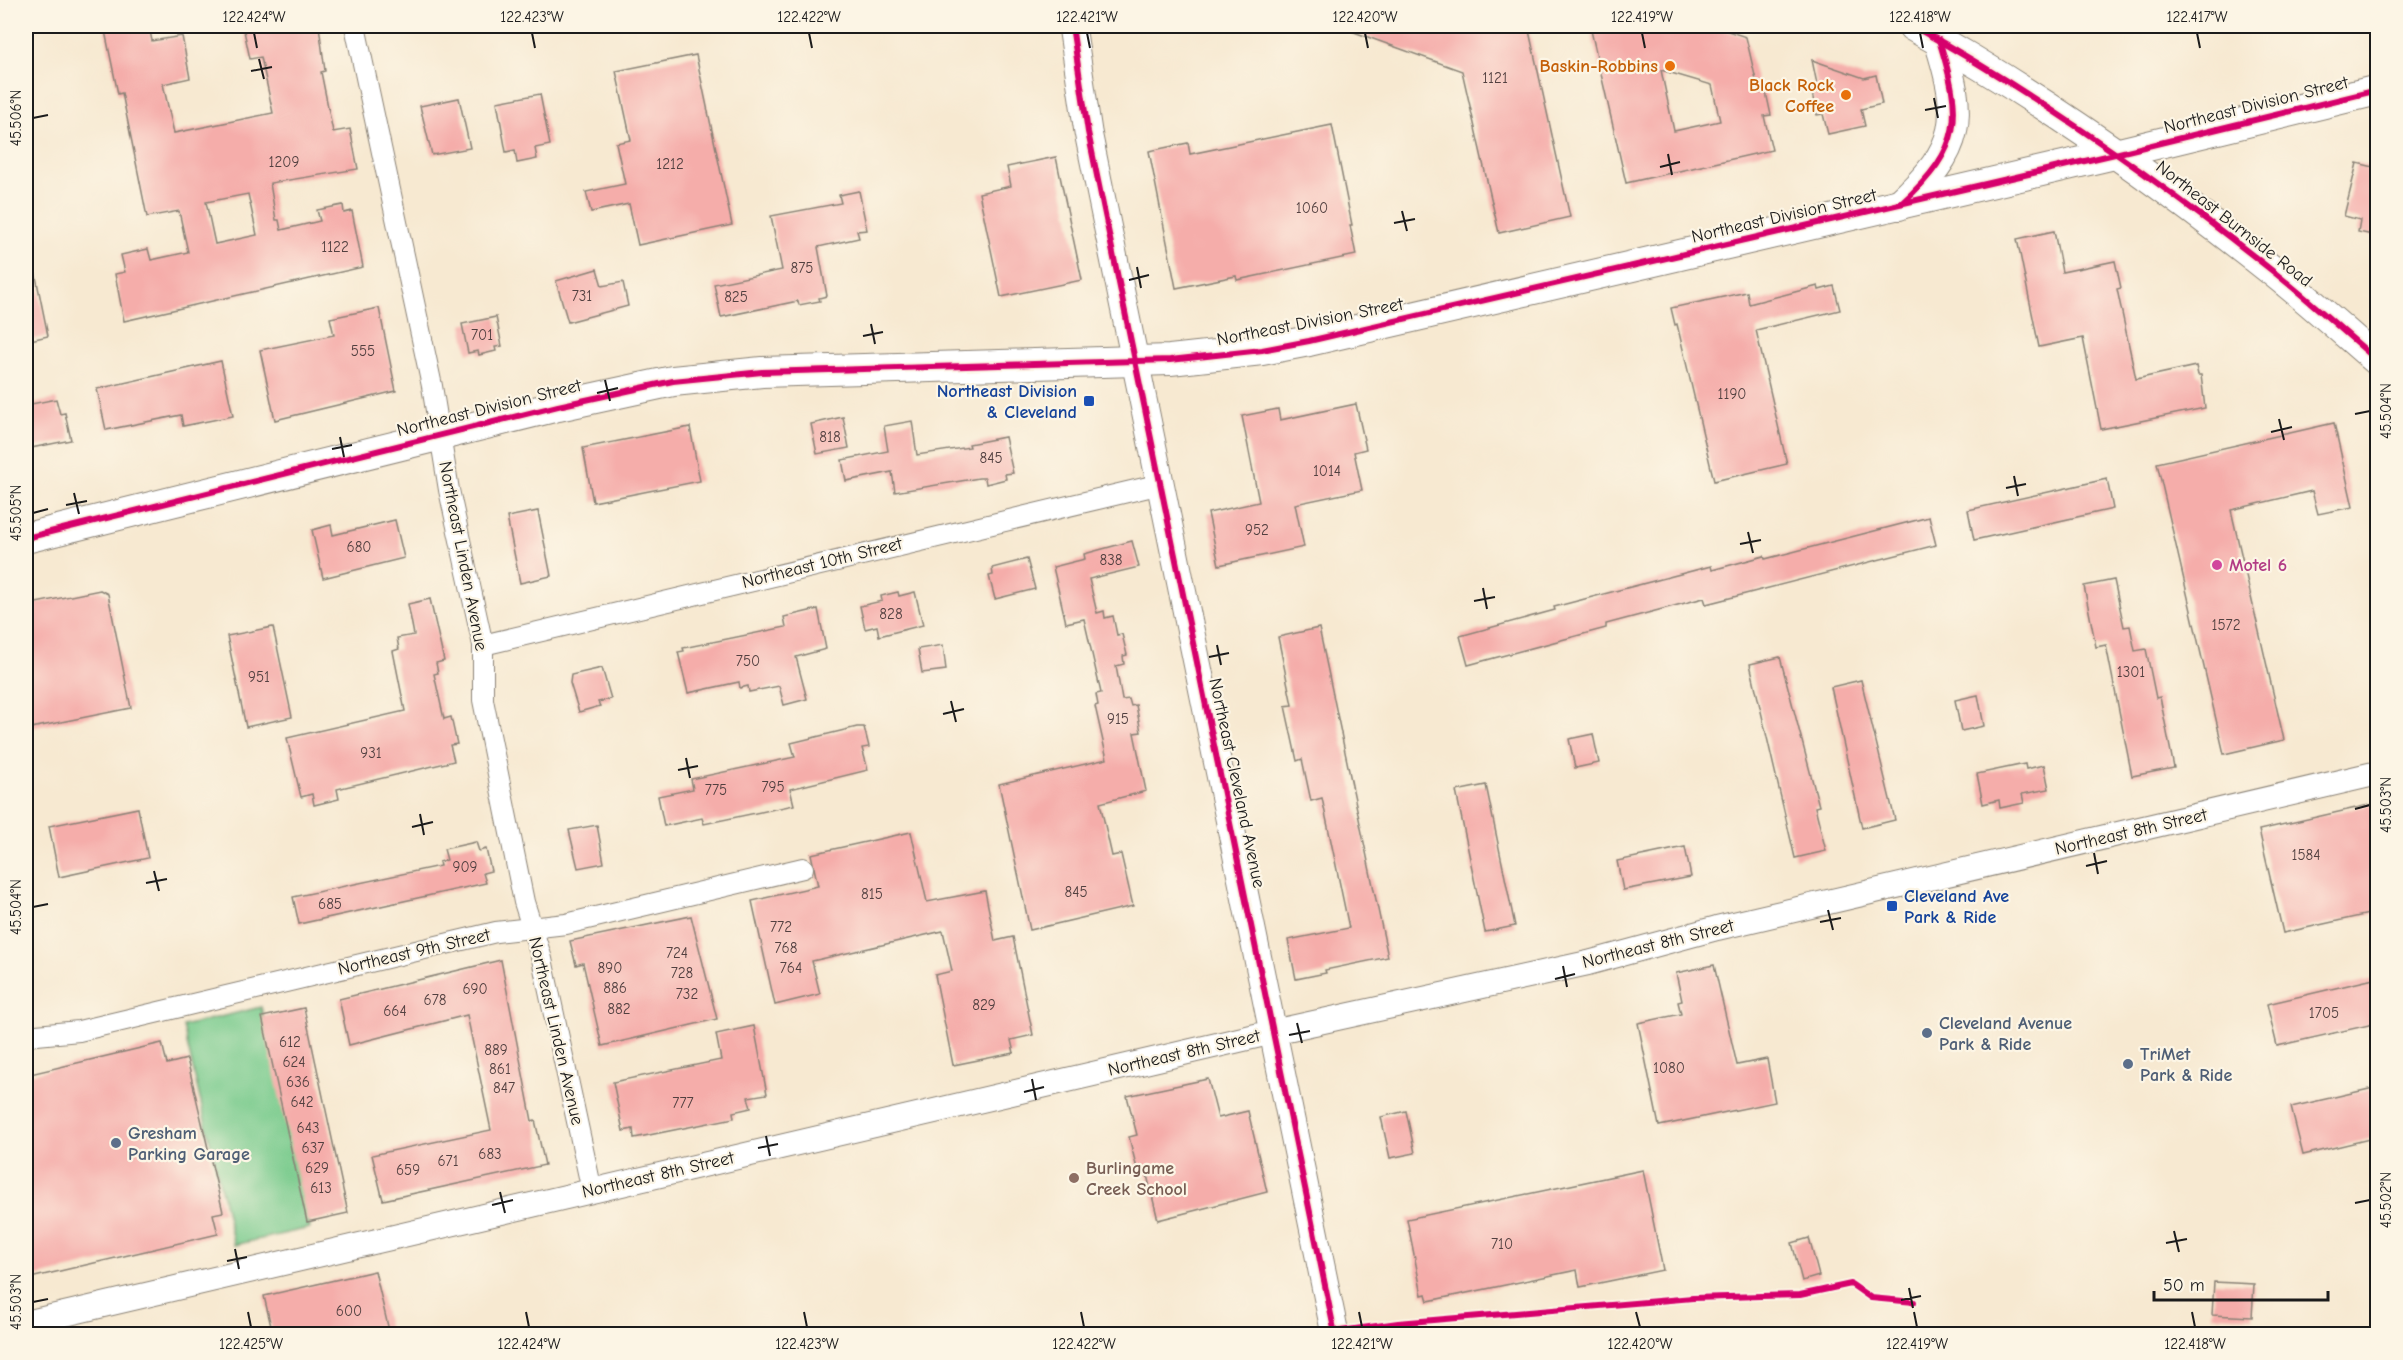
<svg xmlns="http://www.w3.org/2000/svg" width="2403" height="1360" font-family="'Comic Neue',sans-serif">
  <rect width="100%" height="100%" fill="#fcf5e5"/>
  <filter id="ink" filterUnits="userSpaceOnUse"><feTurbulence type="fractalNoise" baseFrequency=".0167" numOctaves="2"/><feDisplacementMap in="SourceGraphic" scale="12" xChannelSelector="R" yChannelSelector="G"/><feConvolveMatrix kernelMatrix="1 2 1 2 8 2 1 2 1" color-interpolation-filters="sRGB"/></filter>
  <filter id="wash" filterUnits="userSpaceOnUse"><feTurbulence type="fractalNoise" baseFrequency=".008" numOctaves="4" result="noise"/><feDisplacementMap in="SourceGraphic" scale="24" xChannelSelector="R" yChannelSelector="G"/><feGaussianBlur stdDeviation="1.35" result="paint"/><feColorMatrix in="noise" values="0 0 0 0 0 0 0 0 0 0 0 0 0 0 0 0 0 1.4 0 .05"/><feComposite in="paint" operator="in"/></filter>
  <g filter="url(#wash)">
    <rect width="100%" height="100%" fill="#f7e9d1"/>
    <polygon fill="#79cb8d" stroke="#4a7454" stroke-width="1.5" points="261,1007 310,1228 234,1245 183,1026"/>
    <g id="blocks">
      <g fill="#f5adaa" fill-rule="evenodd">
        <path d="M104 26H149L152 41 182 36 190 78 163 84 174 133 273 113 261 57 250 59 243 26H319L325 71 321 72 333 132 350 129 358 169 270 183 276 220H279L281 230 320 221 317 210 343 205 344 213 352 211 363 267 124 321 115 274 125 272 121 255 148 249 151 260 188 252 179 211 147 217 122 93 118 94ZM248 194 257 235 215 244 206 202Z"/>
        <polygon points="1344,26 1528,26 1570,217 1499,233 1462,71 1343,28"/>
        <path d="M1590 26H1713L1746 37 1759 93 1766 92 1771 115 1764 116 1772 150 1626 183ZM1661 70 1712 85 1720 121 1674 131Z"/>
        <polygon points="696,55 732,225 638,245 629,204 591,212 586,192 625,184 616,143 631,140 616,71"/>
        <polygon points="1812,60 1864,78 1876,75 1882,104 1861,109 1865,126 1828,134 1823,114 1817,115 1810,85 1817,84"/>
        <polygon points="540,94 550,145 535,148 537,159 517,163 515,150 506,152 497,102"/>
        <polygon points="459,98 470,148 432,155 420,106"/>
        <polygon points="1332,125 1352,225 1350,225 1356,255 1237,280 1236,276 1176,288 1149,151 1188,143 1190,154"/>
        <polygon points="1056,157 1082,280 1001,297 979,193 1011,186 1007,167"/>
        <polygon points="2357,163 2378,168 2378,236 2358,232 2360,220 2344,216"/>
        <polygon points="859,191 867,230 857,231 859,238 818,247 827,296 819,298 820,301 799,305 798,301 721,317 714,284 782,270 771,216 841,203 839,195"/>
        <polygon points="2054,231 2062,272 2115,261 2121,288 2117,289 2136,379 2196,366 2198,375 2201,375 2205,408 2101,429 2083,338 2039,347 2017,239"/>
        <polygon points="34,267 48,336 26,341 26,268"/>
        <polygon points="597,269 602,286 623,282 628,306 568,322 556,281"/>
        <polygon points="1818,286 1819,290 1834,286 1840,310 1756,330 1787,464 1714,481 1677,324 1675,325 1671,308 1747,292 1749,304"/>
        <polygon points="379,308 396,391 275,420 260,350 334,335 330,318"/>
        <polygon points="496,317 502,346 495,347 496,351 479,355 478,351 468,353 462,324"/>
        <polygon points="221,361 233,416 183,426 181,415 106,430 97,389"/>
        <polygon points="56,399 60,414 65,413 71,440 26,449 26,405"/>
        <polygon points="1356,404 1366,449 1354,452 1362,490 1295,504 1304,547 1219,565 1208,513 1259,502 1242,416 1278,409 1280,420"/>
        <polygon points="843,417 849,448 817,454 811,424"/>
        <polygon points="912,421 917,455 970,447 969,444 1005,437 1013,473 1005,474 1006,479 986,484 985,478 979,478 895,492 892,472 846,481 842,460 888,451 884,426"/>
        <polygon points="2334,423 2353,507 2318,514 2312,491 2231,510 2284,740 2224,754 2157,463"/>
        <polygon points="690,427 700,481 593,502 583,448"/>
        <polygon points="2107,479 2113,509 1974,540 1968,510"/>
        <polygon points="538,511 551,576 520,583 507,517"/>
        <polygon points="1929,517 1936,545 1706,604 1704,598 1606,624 1606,628 1468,665 1460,636 1555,610 1554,607 1711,566 1712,570 1764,556 1765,559"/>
        <polygon points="395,520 404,558 323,578 312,530 331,525 333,535"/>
        <polygon points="1132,541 1139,567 1089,579 1097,613 1104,611 1105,618 1113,616 1117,635 1122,634 1127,655 1123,656 1124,664 1116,666 1122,700 1129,699 1131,706 1136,705 1141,732 1134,733 1146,791 1100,803 1112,856 1121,854 1133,906 1030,930 999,784 1107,759 1095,706 1098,705 1096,694 1101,693 1084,619 1066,623 1053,567 1085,559 1084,554"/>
        <polygon points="1027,559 1035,589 995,599 989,576 993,575 992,568"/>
        <polygon points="2114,580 2124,627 2130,626 2135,651 2146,649 2156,698 2160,697 2174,768 2132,776 2106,645 2096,647 2084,586"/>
        <polygon points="100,590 108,594 131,708 26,729 26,605"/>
        <polygon points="898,592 899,596 915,592 923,625 879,636 877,626 865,629 860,606 882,601 881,596"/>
        <polygon points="430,599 444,661 436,663 438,673 434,674 444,719 451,717 457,744 450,745 454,761 337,789 339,799 314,805 312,794 301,797 287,738 405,711 393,651 399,649 397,638 414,635 408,604"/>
        <polygon points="818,609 826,649 796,657 807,699 784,705 779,686 749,692 748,686 740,688 739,682 688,693 678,652 684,651 683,648 786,627 784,617"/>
        <polygon points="273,627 292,717 246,727 227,636"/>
        <polygon points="1319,628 1388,957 1325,970 1326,973 1296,979 1288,940 1349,928 1322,798 1311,801 1302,759 1297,761 1285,706 1292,705 1278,637"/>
        <polygon points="943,645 946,670 922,673 918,649"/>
        <polygon points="1780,657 1819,806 1815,807 1826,851 1795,858 1750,664"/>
        <polygon points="602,668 611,699 598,702 600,706 579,712 570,683 571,675"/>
        <polygon points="1861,680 1895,820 1862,828 1831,687"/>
        <polygon points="1978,695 1984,726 1961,731 1955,700"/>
        <polygon points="857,727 864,727 869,747 862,748 868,770 790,789 794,805 704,824 702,818 664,826 658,796 693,789 691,779 795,757 791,743"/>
        <polygon points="1593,734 1599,763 1575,768 1569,739"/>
        <polygon points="2025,764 2026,769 2044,765 2049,789 2022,794 2024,803 2000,808 1999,800 1983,804 1977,774"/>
        <polygon points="1486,785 1515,926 1485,932 1456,791"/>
        <polygon points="2378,803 2378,912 2283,933 2259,830"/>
        <polygon points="138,808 148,858 59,877 49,826"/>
        <polygon points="597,825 604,863 578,868 569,830"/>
        <polygon points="911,832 927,902 985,891 995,941 1013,937 1033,1035 1011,1040 1014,1053 953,1065 935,975 952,971 943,931 812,961 820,994 775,1005 752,901 818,886 811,854"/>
        <polygon points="476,842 479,851 486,849 491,871 483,873 486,883 299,924 293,897 440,866 439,862 447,860 444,849"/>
        <polygon points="1685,847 1691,877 1623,890 1617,861"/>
        <polygon points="691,916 717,1019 602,1046 583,963 576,965 570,941"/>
        <polygon points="501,960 532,1121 535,1120 545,1165 383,1200 372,1155 491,1130 467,1015 349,1045 339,999"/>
        <polygon points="1714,965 1737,1065 1767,1059 1775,1102 1659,1126 1638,1023 1681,1014 1678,1002 1682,1001 1676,973"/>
        <polygon points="2378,978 2378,1023 2277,1046 2267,1004"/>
        <polygon points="304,1008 348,1213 307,1222 262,1017"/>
        <polygon points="754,1026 767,1094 748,1097 751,1108 733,1112 734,1118 634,1138 633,1129 623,1131 613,1082 721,1060 716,1034"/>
        <polygon points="162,1043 167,1064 187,1059 223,1212 213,1214 218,1234 26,1279 26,1075"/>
        <polygon points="1208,1079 1218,1118 1248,1111 1267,1192 1158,1220 1146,1171 1138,1173 1129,1137 1137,1135 1127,1096"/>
        <polygon points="2378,1087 2378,1137 2303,1155 2291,1107"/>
        <polygon points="1406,1111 1415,1153 1390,1158 1381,1117"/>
        <polygon points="1643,1170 1663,1270 1580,1287 1577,1270 1428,1301 1426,1294 1422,1295 1407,1219"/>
        <polygon points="1809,1238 1819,1276 1802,1281 1792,1243"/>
        <polygon points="375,1271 390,1335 273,1335 264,1296"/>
        <polygon points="2214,1282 2254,1284 2252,1317 2212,1315"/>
      </g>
    </g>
  </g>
  <g filter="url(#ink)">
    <use href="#blocks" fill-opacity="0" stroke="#8a8276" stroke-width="1.5"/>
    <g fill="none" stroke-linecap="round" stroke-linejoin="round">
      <g stroke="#8a8276" stroke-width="22">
        <g id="minor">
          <polyline points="355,26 432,386 449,490 483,645 483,700 524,902 542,959 592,1191"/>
          <polyline points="483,645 1161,484"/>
          <polyline points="26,1036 79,1031 496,932 566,924 803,868"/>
        </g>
      </g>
      <g stroke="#8a8276" stroke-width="26">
        <polyline id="tertiary" points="26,1323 1273,1032 1588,963 1717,928 2378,773"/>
      </g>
      <g stroke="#8a8276" stroke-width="29">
        <polyline id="secondary" points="1072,26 1088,132 1335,1334"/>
      </g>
      <g stroke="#8a8276" stroke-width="32">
        <g id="primary">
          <path d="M1913 26C2038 95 2158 180 2270 269 2307 298 2342 330 2378 361"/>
          <path d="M1899 205C1962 148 1964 119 1939 40"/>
          <polyline points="26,538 558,406 673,381 762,372 1170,360 1262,350 1309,341 2115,154 2378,90"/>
        </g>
      </g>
      <use href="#minor" stroke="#fff" stroke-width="20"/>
      <use href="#tertiary" stroke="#fff" stroke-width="24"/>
      <use href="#secondary" stroke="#fff" stroke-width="27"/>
      <use href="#primary" stroke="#fff" stroke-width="30"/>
      <polyline stroke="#1c1c1c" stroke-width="1.5" points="1803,1334 1879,1330 1959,1334"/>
      <g stroke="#fcf5e5" stroke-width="10">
        <g id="cycleway">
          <polyline points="1072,26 1088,132 1335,1334"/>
          <path d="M1913 26C2038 95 2158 180 2270 269 2307 298 2342 330 2378 361"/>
          <path d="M1902 203C1963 147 1963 117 1939 40"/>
          <polyline points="26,538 558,406 673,381 762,372 1170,360 1262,350 1309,341 2115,154 2378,90"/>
          <polyline points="1319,1334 1398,1323 1693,1298 1800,1295 1851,1284 1871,1298 1914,1302"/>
        </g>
      </g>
      <use href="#cycleway" stroke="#d6006c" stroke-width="6"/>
    </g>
  </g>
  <path fill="none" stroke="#1c1c1c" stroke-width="2" d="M254 33 257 48M532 33 535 48M809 33 812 48M1087 33 1090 48M1365 33 1368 48M1642 33 1645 48M1920 33 1923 48M2197 33 2200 48M259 59 264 79M251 71 272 67M1934 98 1938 118M1925 110 1946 106M33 118 48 115M1668 154 1672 175M1660 167 1680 162M1402 211 1407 231M1394 223 1415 219M1137 267 1141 288M1129 280 1149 275M871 324 875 344M863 336 883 332M605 380 610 401M597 393 618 388M2355 414 2370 411M2279 419 2284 440M2271 432 2292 427M340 437 344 457M332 449 352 445M2014 476 2018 496M2006 488 2026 484M74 493 79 514M66 505 87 501M33 513 48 509M1748 532 1753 553M1740 544 1761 540M1483 588 1487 609M1474 601 1495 597M1217 645 1221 665M1209 657 1229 653M951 701 956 722M943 714 964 709M686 758 690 778M678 770 698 766M2355 809 2370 805M420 814 424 835M412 827 433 822M2094 853 2098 874M2086 866 2107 861M154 871 159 891M146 883 167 879M33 907 48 904M1828 910 1833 930M1820 922 1841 918M1563 966 1567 987M1555 979 1575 974M1297 1023 1302 1043M1289 1035 1310 1031M1032 1079 1036 1100M1024 1092 1044 1087M766 1136 770 1156M758 1148 778 1144M500 1192 505 1213M2355 1203 2370 1200M492 1205 513 1200M2174 1231 2179 1252M2166 1243 2187 1239M235 1249 239 1269M227 1261 247 1257M1909 1288 1913 1308M1901 1300 1921 1296M33 1302 48 1299M248 1312 251 1327M526 1312 529 1327M804 1312 807 1327M1081 1312 1084 1327M1359 1312 1362 1327M1636 1312 1640 1327M1914 1312 1917 1327M2192 1312 2195 1327"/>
  <g fill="#e8710a" stroke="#fcf5e5" stroke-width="2">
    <circle cx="1670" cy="66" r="6"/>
    <circle cx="1846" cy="95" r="6"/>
  </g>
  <g fill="#1a4fb4" stroke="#fcf5e5" stroke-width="2">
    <rect x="1083" y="395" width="12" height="12" rx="3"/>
    <rect x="1886" y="900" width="12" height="12" rx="3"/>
  </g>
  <circle fill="#d1479c" stroke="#fcf5e5" stroke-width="2" cx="2217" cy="565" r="6"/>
  <g fill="#5c6f8a" stroke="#fcf5e5" stroke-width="2">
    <circle cx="1927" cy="1033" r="6"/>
    <circle cx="2128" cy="1064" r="6"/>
    <circle cx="116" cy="1143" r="6"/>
  </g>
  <circle fill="#8d6e63" stroke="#fcf5e5" stroke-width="2" cx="1074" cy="1178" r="6"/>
  <g text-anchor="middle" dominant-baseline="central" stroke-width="4.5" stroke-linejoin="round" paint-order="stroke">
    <g font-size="15" fill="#524040">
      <text x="1495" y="78">1121</text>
      <text x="284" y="162">1209</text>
      <text x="670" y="164">1212</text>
      <text x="1312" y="208">1060</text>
      <text x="335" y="247">1122</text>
      <text x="802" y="268">875</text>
      <text x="582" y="296">731</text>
      <text x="736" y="297">825</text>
      <text x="482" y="335">701</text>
      <text x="363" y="351">555</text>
      <text x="1732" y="394">1190</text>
      <text x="830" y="437">818</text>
      <text x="991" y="458">845</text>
      <text x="1327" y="471">1014</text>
      <text x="1257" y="530">952</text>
      <text x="359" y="547">680</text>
      <text x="1111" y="560">838</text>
      <text x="891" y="614">828</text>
      <text x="2226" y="625">1572</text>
      <text x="748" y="661">750</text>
      <text x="2131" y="672">1301</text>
      <text x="259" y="677">951</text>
      <text x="1118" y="719">915</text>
      <text x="371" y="753">931</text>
      <text x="773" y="787">795</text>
      <text x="716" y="790">775</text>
      <text x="2306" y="855">1584</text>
      <text x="465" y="867">909</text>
      <text x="1076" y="892">845</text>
      <text x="872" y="894">815</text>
      <text x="330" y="904">685</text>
      <text x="781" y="927">772</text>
      <text x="786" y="948">768</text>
      <text x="677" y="953">724</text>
      <text x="610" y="968">890</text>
      <text x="791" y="968">764</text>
      <text x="682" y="973">728</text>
      <text x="615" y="988">886</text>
      <text x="475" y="989">690</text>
      <text x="687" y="994">732</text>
      <text x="435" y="1000">678</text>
      <text x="984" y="1005">829</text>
      <text x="619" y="1009">882</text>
      <text x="395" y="1011">664</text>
      <text x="2324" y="1013">1705</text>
      <text x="290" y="1042">612</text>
      <text x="496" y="1050">889</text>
      <text x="294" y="1062">624</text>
      <text x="1669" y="1068">1080</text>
      <text x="500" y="1069">861</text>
      <text x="298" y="1082">636</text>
      <text x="504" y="1088">847</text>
      <text x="302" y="1102">642</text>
      <text x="683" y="1103">777</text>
      <text x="308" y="1128">643</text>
      <text x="313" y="1148">637</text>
      <text x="490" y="1154">683</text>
      <text x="448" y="1161">671</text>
      <text x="317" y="1168">629</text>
      <text x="408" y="1170">659</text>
      <text x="321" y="1188">613</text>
      <text x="1502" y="1244">710</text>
      <text x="349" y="1311">600</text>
    </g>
    <g font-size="18" font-weight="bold" fill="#c56008" stroke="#fcf5e5" text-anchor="end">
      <text x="1658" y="66">Baskin-Robbins</text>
      <text x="1834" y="85">Black Rock<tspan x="1834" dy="21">Coffee</tspan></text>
    </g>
    <g font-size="18" fill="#1c1c1c" stroke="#fcf5e5">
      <text transform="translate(2256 105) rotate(-14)">Northeast Division Street</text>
      <text transform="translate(1784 216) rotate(-13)">Northeast Division Street</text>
      <text transform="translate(2234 224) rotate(38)">Northeast Burnside Road</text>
      <text transform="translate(1310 322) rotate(-11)">Northeast Division Street</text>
      <text transform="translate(489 408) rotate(-14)">Northeast Division Street</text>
      <text transform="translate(463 556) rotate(79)">Northeast Linden Avenue</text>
      <text transform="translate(822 563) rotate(-14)">Northeast 10th Street</text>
      <text transform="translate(1237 783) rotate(78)">Northeast Cleveland Avenue</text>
      <text transform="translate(2131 832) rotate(-13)">Northeast 8th Street</text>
      <text transform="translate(1658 944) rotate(-14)">Northeast 8th Street</text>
      <text transform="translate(414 952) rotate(-13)">Northeast 9th Street</text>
      <text transform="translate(556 1031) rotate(77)">Northeast Linden Avenue</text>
      <text transform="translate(1184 1053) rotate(-13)">Northeast 8th Street</text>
      <text transform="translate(658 1175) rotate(-13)">Northeast 8th Street</text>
    </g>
    <g font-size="18" font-weight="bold" fill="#164399" stroke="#fcf5e5" text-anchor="end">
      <text x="1077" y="391">Northeast Division<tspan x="1077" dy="21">&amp; Cleveland</tspan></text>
      <text x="1904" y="896" text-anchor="start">Cleveland Ave<tspan x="1904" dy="21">Park &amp; Ride</tspan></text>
    </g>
    <g font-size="18" font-weight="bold" fill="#b23c85" stroke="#fcf5e5" text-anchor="start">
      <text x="2229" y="565">Motel 6</text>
    </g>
    <g font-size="18" font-weight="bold" fill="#4e5e75" stroke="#fcf5e5" text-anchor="start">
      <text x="1939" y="1023">Cleveland Avenue<tspan x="1939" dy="21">Park &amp; Ride</tspan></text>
      <text x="2140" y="1054">TriMet<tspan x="2140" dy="21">Park &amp; Ride</tspan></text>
      <text x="128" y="1133">Gresham<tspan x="128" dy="21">Parking Garage</tspan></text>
    </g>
    <g font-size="18" font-weight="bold" fill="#785e54" stroke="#fcf5e5" text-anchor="start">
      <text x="1086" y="1168">Burlingame<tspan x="1086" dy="21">Creek School</tspan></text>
    </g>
  </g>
  <rect width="2403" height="1360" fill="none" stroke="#fcf5e5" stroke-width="66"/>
  <path d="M2154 1291v9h174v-9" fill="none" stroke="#1c1c1c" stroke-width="3"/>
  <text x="2163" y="1291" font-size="18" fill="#1c1c1c" stroke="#fcf5e5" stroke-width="4.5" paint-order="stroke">50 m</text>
  <rect x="33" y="33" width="2337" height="1294" fill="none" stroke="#1c1c1c" stroke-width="2"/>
  <g font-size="15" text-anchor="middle" fill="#1c1c1c">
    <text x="254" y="22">122.424°W</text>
    <text x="532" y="22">122.423°W</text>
    <text x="809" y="22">122.422°W</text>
    <text x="1087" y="22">122.421°W</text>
    <text x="1365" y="22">122.420°W</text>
    <text x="1642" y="22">122.419°W</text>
    <text x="1920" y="22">122.418°W</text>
    <text x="2197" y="22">122.417°W</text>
    <text transform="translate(16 118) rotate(-90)" y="5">45.506°N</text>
    <text transform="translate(2386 411) rotate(-90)" y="5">45.504°N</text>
    <text transform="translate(16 513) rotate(-90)" y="5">45.505°N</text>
    <text transform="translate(2386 805) rotate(-90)" y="5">45.503°N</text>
    <text transform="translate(16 907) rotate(-90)" y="5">45.504°N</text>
    <text transform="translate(2386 1200) rotate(-90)" y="5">45.502°N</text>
    <text transform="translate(16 1302) rotate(-90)" y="5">45.503°N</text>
    <text x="251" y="1349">122.425°W</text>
    <text x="529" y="1349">122.424°W</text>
    <text x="807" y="1349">122.423°W</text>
    <text x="1084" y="1349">122.422°W</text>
    <text x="1362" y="1349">122.421°W</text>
    <text x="1640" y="1349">122.420°W</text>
    <text x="1917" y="1349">122.419°W</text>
    <text x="2195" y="1349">122.418°W</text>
  </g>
</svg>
